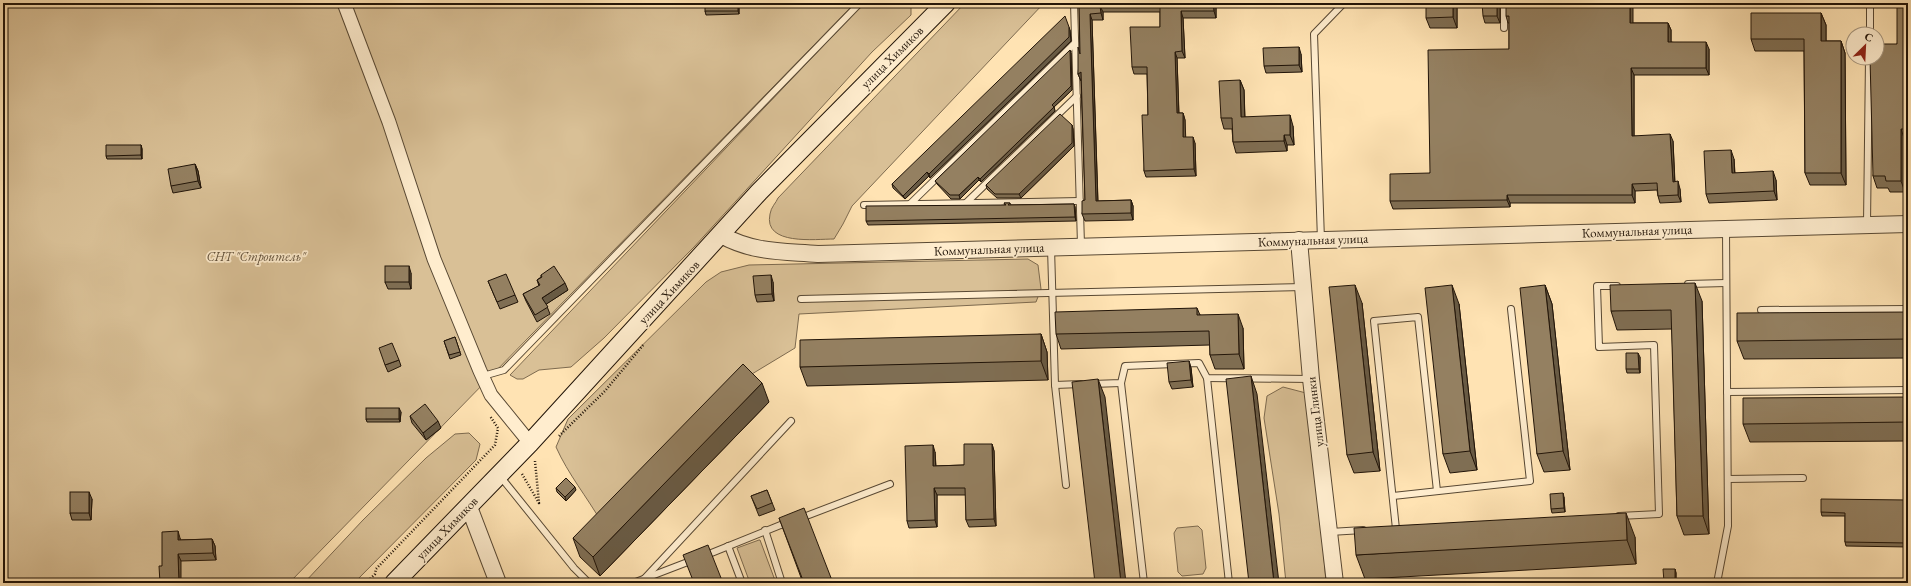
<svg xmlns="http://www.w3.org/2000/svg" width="1911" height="586" font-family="'EB Garamond',serif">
  <rect width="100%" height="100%" fill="#ffe3b3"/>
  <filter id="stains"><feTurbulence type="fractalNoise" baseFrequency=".005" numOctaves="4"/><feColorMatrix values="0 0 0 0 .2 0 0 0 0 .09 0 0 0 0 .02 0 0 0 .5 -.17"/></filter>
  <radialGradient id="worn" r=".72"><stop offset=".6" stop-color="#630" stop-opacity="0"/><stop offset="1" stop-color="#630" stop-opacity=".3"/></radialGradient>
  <g fill="#d9c096" stroke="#7d6a4f">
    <polygon points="3,3 855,3 289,583 3,583"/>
    <polygon points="864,3 911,3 911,15 872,52 694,247 604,338 571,367 539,370 523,379 517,379 510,375"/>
    <path d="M965 3H1044L852 206 843 224 834 239C816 239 763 246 770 214 771 207 776 203 778 198Z"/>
    <path d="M1028 259 1038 265 1041 289 1036 302 799 314 795 348 742 380 602 523C587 497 568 474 556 447L568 419 706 282 721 272 749 265Z"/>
    <polygon points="1283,387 1306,393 1317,469 1326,583 1286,583 1279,514 1264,418 1267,396"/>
    <polygon points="469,433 480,444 476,460 354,583 304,583 363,520 426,458 455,434"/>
    <polygon points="1198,526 1202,530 1206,568 1203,574 1182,576 1178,572 1174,533 1177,528"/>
    <polygon points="759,540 760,540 776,583 750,583 737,548"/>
    <polygon points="1039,581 1044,583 957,583"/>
  </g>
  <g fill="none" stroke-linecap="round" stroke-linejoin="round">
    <g stroke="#584833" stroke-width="8">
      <g id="service">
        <polyline points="1074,3 1081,245"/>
        <polyline points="1504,3 1504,28"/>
        <polyline points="1870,34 1870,3"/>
        <polyline points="966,203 1077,96"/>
        <polyline points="864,205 1080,201"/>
        <polyline points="909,205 1075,43"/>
        <polyline points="1867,224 1869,58"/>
        <polyline points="1321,240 1314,34 1344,3"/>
        <polyline points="1051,248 1055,385 1066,485"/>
        <polyline points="1688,284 1726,283"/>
        <polyline points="1617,286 1597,286 1599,347 1654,345 1659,514 1619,516"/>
        <polyline points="801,299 1303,287"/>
        <polyline points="1761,310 1908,309"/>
        <polyline points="483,376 504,370 860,3"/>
        <polyline points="1207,378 1229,583"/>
        <polyline points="1121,383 1144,583"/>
        <polyline points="1092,384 1121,383 1125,366 1199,363 1207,378 1311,379"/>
        <polyline points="1055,385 1081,384"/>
        <polyline points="1727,392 1908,390"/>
        <polyline points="500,476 574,568 589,583"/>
        <polyline points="1728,479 1803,478"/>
        <polyline points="1393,496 1530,481 1511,309"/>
        <polyline points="801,518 890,484"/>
        <polyline points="1396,529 1374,321 1418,317 1437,491"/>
        <polyline points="765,530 782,583"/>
        <polyline points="1330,532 1363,530"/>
        <polyline points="728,546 742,583"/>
        <polyline points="704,556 788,522"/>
        <polyline points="645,578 791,421"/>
        <polyline points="633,583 693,560"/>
        <polyline points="1717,583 1728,526 1726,230"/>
      </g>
    </g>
    <g stroke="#584833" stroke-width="15">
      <polyline id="minor" points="344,3 389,122 434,259 480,371 491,395 530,443"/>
    </g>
    <g stroke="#584833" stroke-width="18">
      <g id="tertiary">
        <path d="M721 235C754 253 782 251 818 254L1908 224"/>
        <polyline points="1299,240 1311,379 1335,583"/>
        <polyline points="469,507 498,583"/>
      </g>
    </g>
    <g stroke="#211408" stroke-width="20">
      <polyline id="secondary" points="394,583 530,443 759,192 946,3"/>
    </g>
    <g stroke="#211408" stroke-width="2.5" stroke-dasharray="1 2" stroke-linecap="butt">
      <polyline points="559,436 605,391 644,344"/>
      <polyline points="522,474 539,503 535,461"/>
      <polyline points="366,583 375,574 376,569 495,445 498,428 490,416"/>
    </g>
    <use href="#service" stroke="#ffedce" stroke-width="6"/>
    <use href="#minor" stroke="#ffedce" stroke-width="13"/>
    <use href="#tertiary" stroke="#ffedce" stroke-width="16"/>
    <use href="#secondary" stroke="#ffedce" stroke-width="18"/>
  </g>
  <g fill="#7f6e53" stroke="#211408">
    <polygon points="1079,3 1216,3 1216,18 1183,18 1185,58 1177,58 1179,113 1183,113 1185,120 1185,137 1195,143 1196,176 1146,177 1144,171 1148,115 1147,74 1134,74 1132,67 1160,27 1160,12 1103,12 1103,20 1092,20 1098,201 1131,200 1133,206 1133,220 1085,221 1082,214 1085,200 1081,81 1078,74 1080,54"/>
    <polygon points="1457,3 1457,28 1430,28 1426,18"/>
    <polygon points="1500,3 1500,23 1485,23 1483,16"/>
    <polygon points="1908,3 1908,141 1905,141 1905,192 1890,192 1888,188 1877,188 1873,176 1897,44"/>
    <polygon points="739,4 739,14 706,15 705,11"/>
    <polygon points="1821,13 1826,25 1826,41 1841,41 1845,53 1846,185 1810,185 1805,173 1804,51 1755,51 1751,39"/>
    <polygon points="1506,16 1633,23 1668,23 1671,30 1671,42 1709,49 1709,75 1634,75 1634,136 1673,141 1675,182 1680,189 1681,202 1660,203 1658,196 1657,190 1635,191 1635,203 1510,203 1510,207 1393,209 1390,201 1430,173 1509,49 1509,23 1508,23"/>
    <polygon points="1070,30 1071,41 930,178 929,176 905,199 893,188 892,184"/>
    <polygon points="1071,53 1072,90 1054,107 1055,111 981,182 979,180 960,199 951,199 937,184 935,181"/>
    <polygon points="1301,54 1302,72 1266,73 1264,66"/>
    <polygon points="1240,80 1244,90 1245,117 1293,126 1294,145 1287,145 1287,151 1236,153 1233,142 1232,129 1224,129 1221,118"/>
    <polygon points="1072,125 1073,129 1074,146 1021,198 997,198 987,189 986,185"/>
    <polygon points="141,145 142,149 142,159 107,159 106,156"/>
    <polygon points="1734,159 1735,173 1776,180 1777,200 1709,203 1706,194"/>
    <polygon points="195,164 198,171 201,188 173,193 171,186"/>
    <polygon points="1004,203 1010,203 1011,205 1074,204 1075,207 1076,221 868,225 866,221 1005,205"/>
    <polygon points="411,273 411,289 388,289 385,282"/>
    <polygon points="541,275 568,290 546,304 550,314 537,322 526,301 523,294 539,286 537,280 541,277"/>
    <polygon points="488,281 515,295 518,302 500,309"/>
    <polygon points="773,282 774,301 757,302 755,295"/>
    <polygon points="1545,285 1552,304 1570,470 1544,472 1537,454"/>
    <polygon points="1702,301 1709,534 1684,535 1677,516 1672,329 1617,330 1611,311"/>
    <polygon points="1362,303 1380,471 1354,473 1347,455"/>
    <polygon points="1459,304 1477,470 1450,473 1443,454"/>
    <polygon points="1197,308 1200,315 1243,328 1244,369 1215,369 1210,355 1210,345 1061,349 1056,334"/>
    <polygon points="1908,312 1908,358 1744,359 1737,341"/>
    <polygon points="1041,334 1047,352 1048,380 807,386 800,367"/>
    <polygon points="455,337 461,355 450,359 444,341"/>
    <polygon points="1640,357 1640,373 1627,373 1626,369"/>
    <polygon points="399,360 401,366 388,372 385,365"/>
    <polygon points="1189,361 1191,368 1193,387 1172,389 1169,382"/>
    <polygon points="1908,397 1908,441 1750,442 1743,424"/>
    <polygon points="769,402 600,576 580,557 573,538"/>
    <polygon points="401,412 400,422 367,422 366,419"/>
    <polygon points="410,416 441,428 426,440 412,423"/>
    <polygon points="992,444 994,451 996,526 969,527 966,520 966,495 937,495 937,527 909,528 907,521 935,452 936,466 964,465"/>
    <polygon points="556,488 576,490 566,501 557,492"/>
    <polygon points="767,490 775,510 759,516 751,496"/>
    <polygon points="1564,497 1565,512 1552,513 1551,509"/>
    <polygon points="92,499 91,520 72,520 70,513"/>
    <polygon points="1908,500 1908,547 1846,546 1845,542 1845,516 1822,516 1821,512"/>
    <polygon points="779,518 833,583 803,583"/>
    <polygon points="1635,537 1636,564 1365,579 1356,555"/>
    <polygon points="180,538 180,540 212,539 215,546 216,560 181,561 162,566"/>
    <polygon points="1675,569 1676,573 1676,583 1664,583 1664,582"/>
  </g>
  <g fill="#685a44" stroke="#211408">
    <polygon points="738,3 739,4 739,14 738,11"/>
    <polygon points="1213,3 1216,3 1216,18 1214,11"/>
    <polygon points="1453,3 1457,3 1457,28 1453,17"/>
    <polygon points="1497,3 1500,3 1500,23 1497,16"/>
    <polygon points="1630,3 1633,3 1633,30 1630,23"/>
    <polygon points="1100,6 1103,12 1103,20 1101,13"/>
    <polygon points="1181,11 1183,18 1185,58 1182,51"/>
    <polygon points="1821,13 1826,25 1826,53 1821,41"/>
    <polygon points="1090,14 1092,20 1098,207 1096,201"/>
    <polygon points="1668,23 1671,30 1671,49 1668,42"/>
    <polygon points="1069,27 1070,30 1071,41 930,178 929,174"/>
    <polygon points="1841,41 1845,53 1846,185 1841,173"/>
    <polygon points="1706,42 1709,49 1709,75 1706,68"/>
    <polygon points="1299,47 1301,54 1302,72 1299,65"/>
    <polygon points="1070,50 1071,53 1072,90 1053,108 1052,105"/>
    <polygon points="1175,52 1177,58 1179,120 1177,113"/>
    <polygon points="1631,68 1634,75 1634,143 1632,136"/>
    <polygon points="1081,72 1083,79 1081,81 1078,74"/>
    <polygon points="1240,80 1244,90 1245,127 1241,117"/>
    <polygon points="1054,107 1055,111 981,182 980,179"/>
    <polygon points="1183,113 1185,120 1186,144 1183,137"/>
    <polygon points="1290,115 1293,126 1294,145 1290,135"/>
    <polygon points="1072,125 1073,129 1074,146 1021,198 1019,194"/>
    <polygon points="1901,129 1905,141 1905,192 1901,181"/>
    <polygon points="1670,134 1673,141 1675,189 1673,182"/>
    <polygon points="1284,135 1287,145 1287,151 1284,141"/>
    <polygon points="1193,137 1195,143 1196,176 1194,169"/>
    <polygon points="141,145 142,149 142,159 141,155"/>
    <polygon points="1731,150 1734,159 1735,182 1732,173"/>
    <polygon points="195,164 198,171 201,188 198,181"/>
    <polygon points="1773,171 1776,180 1777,200 1774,191"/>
    <polygon points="927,172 929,176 905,199 903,196"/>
    <polygon points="978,177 979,180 960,199 959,195"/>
    <polygon points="1678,181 1680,189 1681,202 1678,195"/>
    <polygon points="1632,184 1635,191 1635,203 1632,195"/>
    <polygon points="1507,195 1510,203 1510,207 1507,200"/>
    <polygon points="1131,200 1133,206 1133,220 1131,213"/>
    <polygon points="1074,204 1075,207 1076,221 1075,217"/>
    <polygon points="409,266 411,273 411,289 409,282"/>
    <polygon points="771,275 773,282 774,301 772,294"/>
    <polygon points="565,283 568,290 545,305 542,298"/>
    <polygon points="1695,283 1702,301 1709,534 1703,516"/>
    <polygon points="1355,285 1362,303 1380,471 1373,452"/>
    <polygon points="1452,285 1459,304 1477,470 1470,451"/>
    <polygon points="1545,285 1552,304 1570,470 1563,451"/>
    <polygon points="1238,314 1243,328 1244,369 1239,354"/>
    <polygon points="1041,334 1047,352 1048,380 1041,361"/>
    <polygon points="1638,353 1640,357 1640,373 1639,369"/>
    <polygon points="1189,361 1191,368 1193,387 1191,380"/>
    <polygon points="1251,376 1257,394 1279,583 1274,583"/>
    <polygon points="1098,379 1105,397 1126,583 1121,583"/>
    <polygon points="762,383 769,402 600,576 593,557"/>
    <polygon points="399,408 401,412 400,422 399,419"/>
    <polygon points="438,421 441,428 426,440 423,433"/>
    <polygon points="992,444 994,451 996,526 994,519"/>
    <polygon points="933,445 935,452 936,473 933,466"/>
    <polygon points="575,487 576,490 566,501 565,497"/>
    <polygon points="934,488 937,495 937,527 935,520"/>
    <polygon points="89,492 92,499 91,520 89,513"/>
    <polygon points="1563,493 1564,497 1565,512 1564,508"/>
    <polygon points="1626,513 1635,537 1636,564 1627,540"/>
    <polygon points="178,531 180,538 181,547 178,540"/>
    <polygon points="212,539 215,546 216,560 213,553"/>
    <polygon points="178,554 181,561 181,583 179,583"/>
    <polygon points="1675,569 1676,573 1676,583 1675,583"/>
  </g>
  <g fill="#948061" stroke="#211408">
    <rect x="705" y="3" width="33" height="8"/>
    <polygon points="1079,3 1213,3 1214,11 1181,11 1182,51 1175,52 1177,113 1183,113 1183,137 1193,137 1194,169 1144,171 1142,115 1148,115 1147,67 1132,67 1130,27 1160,27 1160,5 1100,6 1101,13 1090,14 1096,201 1131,200 1131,213 1082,214 1082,201 1085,200 1081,72 1078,74 1078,47 1080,54"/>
    <polygon points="1426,3 1453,3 1453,17 1426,18"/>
    <polygon points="1482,3 1497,3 1497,16 1483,16"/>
    <polygon points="1506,3 1630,3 1630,23 1668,23 1668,42 1706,42 1706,68 1631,68 1632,136 1670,134 1673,182 1678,181 1678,195 1658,196 1657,183 1632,184 1632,195 1507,195 1507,200 1390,201 1390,174 1430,173 1428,50 1509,49 1509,16 1506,16"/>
    <polygon points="1897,3 1908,3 1908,129 1901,129 1901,181 1886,181 1885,176 1873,176 1870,58 1877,58 1877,44 1897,44"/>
    <polygon points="1751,13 1821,13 1821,41 1841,41 1841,173 1805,173 1804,39 1751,39"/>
    <polygon points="1065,16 1069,27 1069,37 929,174 927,172 903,196 892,184"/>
    <polygon points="1299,47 1299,65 1264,66 1263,48"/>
    <polygon points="1070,50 1071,86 1052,105 1054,107 980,179 978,177 959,195 950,195 935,181"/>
    <polygon points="1240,80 1241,117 1290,115 1290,135 1284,135 1284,141 1233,142 1232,118 1221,118 1219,81"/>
    <polygon points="1060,114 1072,125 1072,143 1019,194 995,194 986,185"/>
    <polygon points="106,145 141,145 141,155 106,156"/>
    <polygon points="1731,150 1732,173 1773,171 1774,191 1706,194 1704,151"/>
    <polygon points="195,164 198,181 171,186 168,169"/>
    <polygon points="1004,203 1010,203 1008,205 1074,204 1075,217 866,221 866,206 1006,205"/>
    <rect x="385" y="266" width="24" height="16"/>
    <polygon points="554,266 565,283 542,298 548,307 535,315 523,294 540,285 537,280 542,277 541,275"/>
    <polygon points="506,274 515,295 497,302 488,281"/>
    <polygon points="771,275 772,294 755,295 753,276"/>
    <polygon points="1695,283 1703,516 1677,516 1671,310 1611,311 1610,285"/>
    <polygon points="1355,285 1373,452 1347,455 1329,287"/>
    <polygon points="1452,285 1470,451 1443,454 1425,288"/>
    <polygon points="1545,285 1563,451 1537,454 1520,288"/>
    <polygon points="1197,308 1197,315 1238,314 1239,354 1210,355 1209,331 1056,334 1055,312"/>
    <polygon points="1908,312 1908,339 1737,341 1737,313"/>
    <polygon points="1041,334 1041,361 800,367 800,340"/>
    <polygon points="455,337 460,352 449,355 444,341"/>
    <polygon points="392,343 399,360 385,365 379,348"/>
    <polygon points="1626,353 1638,353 1639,369 1626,369"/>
    <polygon points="1189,361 1191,380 1169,382 1167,363"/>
    <polygon points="743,364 762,383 593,557 573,538"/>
    <polygon points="1251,376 1274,583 1249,583 1226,379"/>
    <polygon points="1098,379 1121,583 1095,583 1072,382"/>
    <polygon points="1908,397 1908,422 1743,424 1743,398"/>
    <polygon points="425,404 438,421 423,433 410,416"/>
    <rect x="366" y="408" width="33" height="11"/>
    <polygon points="964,444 992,444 994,519 966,520 965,488 934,488 935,520 907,521 905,446 933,445 933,466 964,465"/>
    <polygon points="566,478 575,487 565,497 556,488"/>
    <polygon points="767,490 772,503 757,509 751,496"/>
    <rect x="70" y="492" width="19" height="21"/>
    <polygon points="1563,493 1564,508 1551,509 1550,494"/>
    <polygon points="1821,499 1908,500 1908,543 1845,542 1845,513 1821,512"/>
    <polygon points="804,508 833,583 804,583 779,518"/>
    <polygon points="1626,513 1627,540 1356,555 1354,528"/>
    <polygon points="178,531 178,540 212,539 213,553 178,554 179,583 160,583 159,566 162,566 162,532"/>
    <polygon points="708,545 723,583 694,583 683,555"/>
    <polygon points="1663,569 1675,569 1675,582 1664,582"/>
  </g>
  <g text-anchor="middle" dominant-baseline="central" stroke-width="3.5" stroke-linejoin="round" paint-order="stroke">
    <g font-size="13" fill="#211408" stroke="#ffedce">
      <text transform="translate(892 57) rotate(-45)">улица Химиков</text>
      <text transform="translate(1637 231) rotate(-2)">Коммунальная улица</text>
      <text transform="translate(1313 240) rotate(-2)">Коммунальная улица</text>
      <text transform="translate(989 249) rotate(-2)">Коммунальная улица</text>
      <text transform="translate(669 292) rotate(-47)">улица Химиков</text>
      <text transform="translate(1315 412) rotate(-97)">улица Глинки</text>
      <text transform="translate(447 528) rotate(-46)">улица Химиков</text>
    </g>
    <g font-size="13" font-style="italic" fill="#61503a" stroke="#ffedce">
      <text x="256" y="256">СНТ "Строитель"</text>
    </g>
  </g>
  <rect width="1911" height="586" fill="none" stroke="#ffe3b3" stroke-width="16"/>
  <rect x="4" y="4" width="1903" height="578" fill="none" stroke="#211408" stroke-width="2"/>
  <rect x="8" y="8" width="1895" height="570" fill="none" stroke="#211408"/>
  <g transform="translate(1865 46) rotate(24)"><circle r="19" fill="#ffedce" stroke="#a6967f"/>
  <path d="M0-3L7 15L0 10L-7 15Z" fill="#8f2418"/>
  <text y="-6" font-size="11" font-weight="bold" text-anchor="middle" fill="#211408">С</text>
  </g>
  <rect width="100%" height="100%" filter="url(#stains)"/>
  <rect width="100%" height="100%" fill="url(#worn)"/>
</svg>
